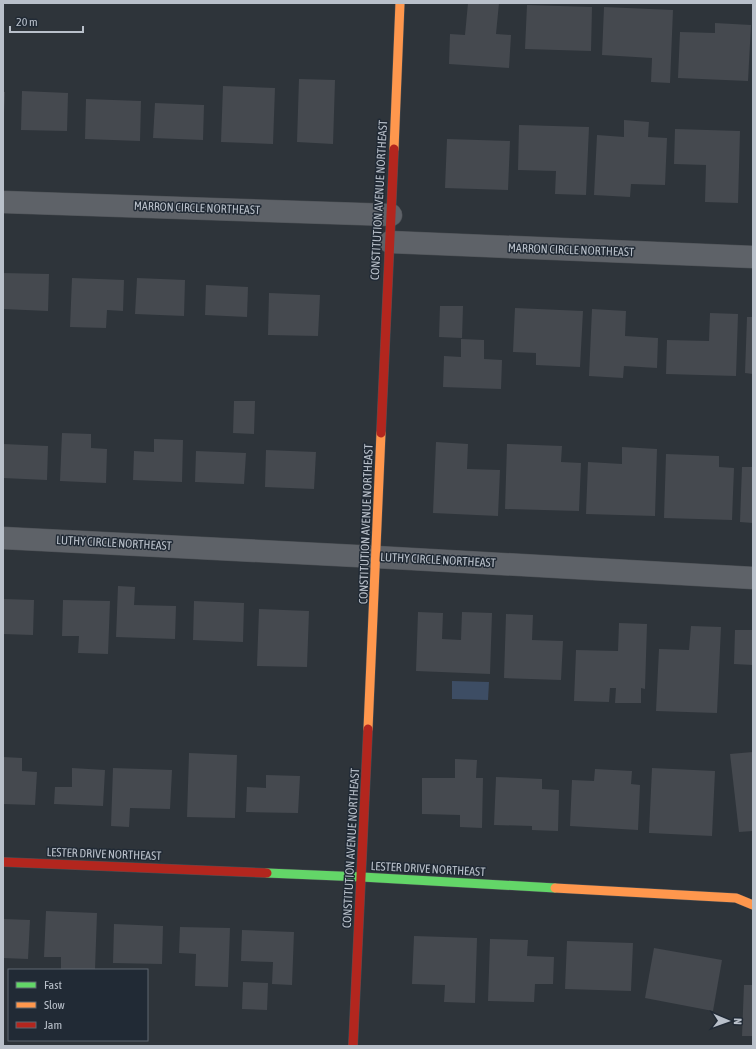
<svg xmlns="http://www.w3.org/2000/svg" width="756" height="1049" font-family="'Asap Condensed',sans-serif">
  <rect width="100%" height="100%" fill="#2e343a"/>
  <polygon fill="#3d4d64" points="452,681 489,682 488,700 452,699"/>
  <g fill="#45494f">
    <polygon points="468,3 499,3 496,34 511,35 509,68 449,64 450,34 465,35"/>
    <polygon points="527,5 592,7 591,51 525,49"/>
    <polygon points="604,7 673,10 670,83 651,82 652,58 602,55"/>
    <polygon points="715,23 751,25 748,81 678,78 680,32 715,33"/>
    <polygon points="299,79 335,80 333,144 297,142"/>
    <polygon points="223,86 275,88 273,144 221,142"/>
    <polygon points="22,91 68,93 67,131 21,130"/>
    <polygon points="3,92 5,92 4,113 3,113"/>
    <polygon points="86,99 141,101 140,141 85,139"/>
    <polygon points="155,103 204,105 203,140 153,138"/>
    <polygon points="624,120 649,122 648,137 667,138 665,185 631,184 630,197 594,195 597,135 624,137"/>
    <polygon points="519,125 589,127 586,195 555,194 556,171 518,170"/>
    <polygon points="675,129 740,131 738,203 705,202 706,165 674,164"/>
    <polygon points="447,139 510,141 508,190 445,188"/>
    <polygon points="3,273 49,274 48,311 3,309"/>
    <polygon points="72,278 124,280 123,311 107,310 106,328 70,327"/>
    <polygon points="137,278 185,280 184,316 135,314"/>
    <polygon points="206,285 248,287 247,317 205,315"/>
    <polygon points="269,293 320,295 318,336 268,335"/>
    <polygon points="440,306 463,306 462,338 439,337"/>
    <polygon points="515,308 583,311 580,367 536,365 536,353 513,352"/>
    <polygon points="592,309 626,311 625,336 658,338 657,368 624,366 623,378 589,376"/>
    <polygon points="710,313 738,314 736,376 666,374 667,340 709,341"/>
    <polygon points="747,317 753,317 753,374 745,373"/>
    <polygon points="461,339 484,340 484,359 502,360 501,389 443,387 444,356 461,357"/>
    <polygon points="234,401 255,401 254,434 233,433"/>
    <polygon points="62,433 91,434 91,448 107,449 106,483 60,481"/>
    <polygon points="154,439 183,440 182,482 133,480 134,451 154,452"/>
    <polygon points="436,442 468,444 467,469 500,470 498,516 433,513"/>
    <polygon points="3,444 48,446 47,480 3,478"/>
    <polygon points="507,444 562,446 561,462 581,463 579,511 505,509"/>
    <polygon points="622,447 657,449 655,516 586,514 588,462 622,464"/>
    <polygon points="266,450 316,452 314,489 265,487"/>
    <polygon points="196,451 246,453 244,484 195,482"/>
    <polygon points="666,454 719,456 719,467 734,468 732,520 664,518"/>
    <polygon points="742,467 753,467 753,523 740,522"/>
    <polygon points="118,586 135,587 134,605 176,606 175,639 116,637"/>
    <polygon points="3,599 34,600 33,635 3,634"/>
    <polygon points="63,600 110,601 108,654 78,653 79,636 62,636"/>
    <polygon points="194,601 244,603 243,642 193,640"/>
    <polygon points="259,609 309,611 307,667 257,666"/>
    <polygon points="418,612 443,613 442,639 461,640 462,612 492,613 490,674 416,671"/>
    <polygon points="506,614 533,615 532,640 563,641 561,680 504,678"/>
    <polygon points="619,623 647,624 645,689 641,688 641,703 615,703 616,688 610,688 609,702 574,701 576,650 618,651"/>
    <polygon points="691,626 721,627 717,713 656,711 659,649 689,650"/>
    <polygon points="735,630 753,630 753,665 734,664"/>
    <polygon points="753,752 753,831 739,832 730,754"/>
    <polygon points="189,753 237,755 235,818 187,817"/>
    <polygon points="3,757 22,758 22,771 37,772 35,805 3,804"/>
    <polygon points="455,759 477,760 476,778 483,778 482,828 460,827 460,815 422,814 422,778 455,778"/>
    <polygon points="72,768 105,770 103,806 54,804 55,787 72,787"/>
    <polygon points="113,768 172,770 170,809 130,808 129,827 111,826"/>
    <polygon points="652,768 715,771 712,836 649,833"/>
    <polygon points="595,769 632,771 631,784 640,785 638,830 570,826 572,780 594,781"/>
    <polygon points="266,775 300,776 298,813 246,812 247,787 266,788"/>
    <polygon points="496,777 542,779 542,789 559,790 558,831 532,830 532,826 494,825"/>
    <polygon points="46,911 97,913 95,970 61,970 61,957 44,957"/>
    <polygon points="3,919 30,920 28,959 3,958"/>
    <polygon points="114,924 163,926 162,964 113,963"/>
    <polygon points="180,927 230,928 228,987 195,986 196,954 179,953"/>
    <polygon points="242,930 294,932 292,985 272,984 273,962 241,961"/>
    <polygon points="414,936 477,938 475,1003 444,1002 445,985 412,984"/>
    <polygon points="490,939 528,940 527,956 554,957 553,984 535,984 534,1002 488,1001"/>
    <polygon points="567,941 633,943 631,991 565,989"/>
    <polygon points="654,948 722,960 713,1011 645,998"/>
    <polygon points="243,982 268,983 267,1010 242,1009"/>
    <polygon points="744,985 753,985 753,1036 742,1036"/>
  </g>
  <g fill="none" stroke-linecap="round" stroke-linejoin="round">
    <g stroke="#4c5055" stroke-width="23">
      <g id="street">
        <polyline points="3,202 391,215"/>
        <polyline points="390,242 753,257"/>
        <polyline points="3,538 376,557 753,578"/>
      </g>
    </g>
    <g stroke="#4c5055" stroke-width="10">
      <polyline id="fast" points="267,873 362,877 555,888"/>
    </g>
    <g stroke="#4c5055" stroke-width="10">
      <g id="slow">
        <polyline points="394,149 400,3"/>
        <polyline points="368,729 381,433"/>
        <polyline points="555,888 736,898 753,905"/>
      </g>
    </g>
    <g stroke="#4c5055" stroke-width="10">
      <g id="jam">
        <polyline points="381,433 394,149"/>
        <polyline points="3,862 267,873"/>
        <polyline points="353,1046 368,729"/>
      </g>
    </g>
    <use href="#street" stroke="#5e6268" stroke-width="22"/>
    <use href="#fast" stroke="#63d668" stroke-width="9"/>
    <use href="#slow" stroke="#ff974d" stroke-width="9"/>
    <use href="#jam" stroke="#b3261e" stroke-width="9"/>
  </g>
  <g text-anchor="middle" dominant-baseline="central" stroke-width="3" stroke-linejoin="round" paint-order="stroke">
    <g font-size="12" fill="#b9c0ca" stroke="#212a35">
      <text transform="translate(379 200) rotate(-87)">CONSTITUTION AVENUE NORTHEAST</text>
      <text transform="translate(197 208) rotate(2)">MARRON CIRCLE NORTHEAST</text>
      <text transform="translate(571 250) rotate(2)">MARRON CIRCLE NORTHEAST</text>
      <text transform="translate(366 524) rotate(-88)">CONSTITUTION AVENUE NORTHEAST</text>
      <text transform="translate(114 543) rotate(3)">LUTHY CIRCLE NORTHEAST</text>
      <text transform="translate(438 560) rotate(3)">LUTHY CIRCLE NORTHEAST</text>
      <text transform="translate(351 848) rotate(-87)">CONSTITUTION AVENUE NORTHEAST</text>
      <text transform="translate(104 854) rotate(2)">LESTER DRIVE NORTHEAST</text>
      <text transform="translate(428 869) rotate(3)">LESTER DRIVE NORTHEAST</text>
    </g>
  </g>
  <rect width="756" height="1049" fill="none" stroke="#b9c0ca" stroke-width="8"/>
  <rect x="8" y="969" width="140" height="72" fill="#212a35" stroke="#5e6671"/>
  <rect x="16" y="982" width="20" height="6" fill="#63d668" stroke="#5e6671"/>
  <text x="44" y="989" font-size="12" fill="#b9c0ca">Fast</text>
  <rect x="16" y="1002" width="20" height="6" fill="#ff974d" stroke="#5e6671"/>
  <text x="44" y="1009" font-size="12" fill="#b9c0ca">Slow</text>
  <rect x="16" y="1022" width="20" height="6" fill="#b3261e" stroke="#5e6671"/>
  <text x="44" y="1029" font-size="12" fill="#b9c0ca">Jam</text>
  <g transform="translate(728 1021) rotate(92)" stroke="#212a35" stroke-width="3" paint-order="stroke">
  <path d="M0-3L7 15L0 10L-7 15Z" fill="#b9c0ca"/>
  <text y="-6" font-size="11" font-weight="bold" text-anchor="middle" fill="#b9c0ca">N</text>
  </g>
  <path d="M10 26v6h73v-6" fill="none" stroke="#b9c0ca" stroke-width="2"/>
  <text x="16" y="26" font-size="12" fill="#b9c0ca" stroke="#212a35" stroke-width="3" paint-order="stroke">20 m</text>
</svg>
